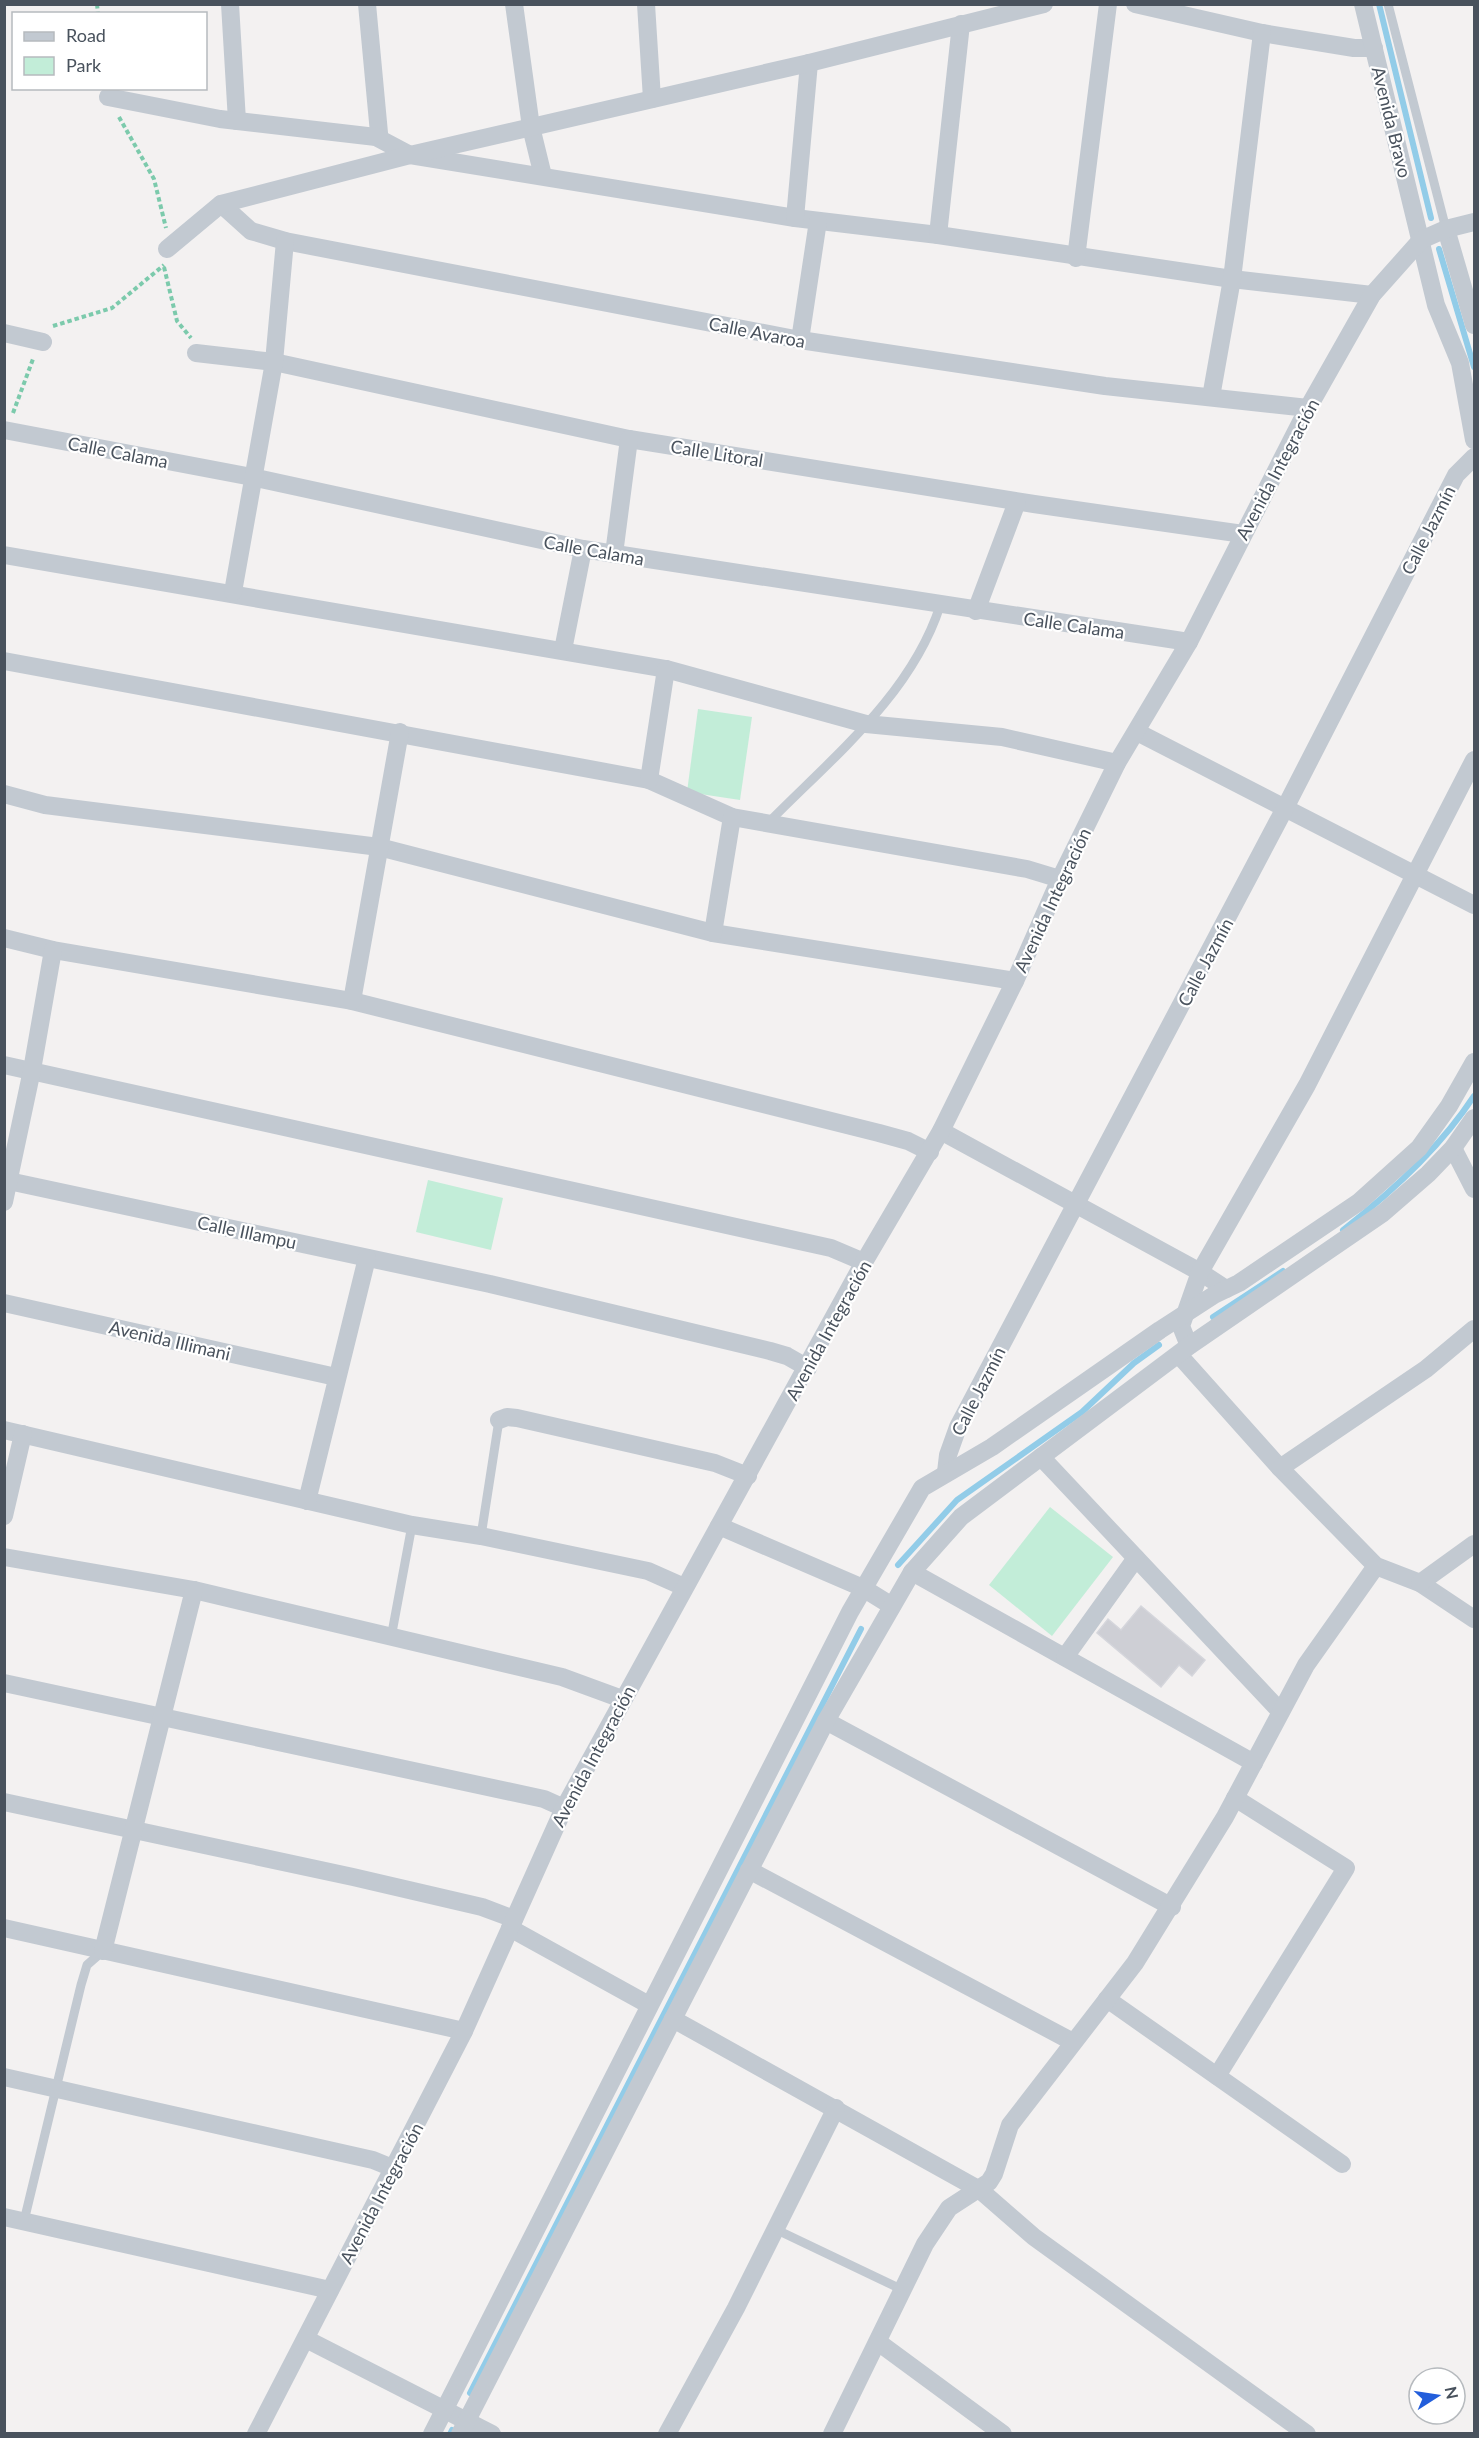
<svg xmlns="http://www.w3.org/2000/svg" width="1479" height="2438" font-family="Lato,sans-serif">
  <rect width="100%" height="100%" fill="#f3f1f1"/>
  <g fill="#c2edd8">
    <polygon points="698,709 752,717 740,800 687,792"/>
    <polygon points="428,1180 503,1198 491,1250 416,1232"/>
    <polygon points="1050,1507 1113,1557 1052,1636 989,1585"/>
  </g>
  <g fill="none" stroke-linecap="round" stroke-linejoin="round">
    <g stroke="#92cce8" stroke-width="6">
      <polyline points="1379,4 1431,218"/>
      <polyline points="1439,249 1474,367"/>
      <path d="M1343 1230C1392 1192 1440 1148 1474 1096"/>
      <polyline points="1213,1317 1283,1271"/>
      <polyline points="898,1565 957,1500 1082,1412 1134,1363 1159,1345"/>
      <polyline points="470,2393 861,1629"/>
      <polyline points="450,2434 452,2430"/>
    </g>
  </g>
  <polygon fill="#cecfd5" stroke="#d5d6dc" stroke-width="1.5" points="1141,1606 1205,1660 1192,1676 1179,1665 1161,1687 1097,1633 1108,1619 1121,1630"/>
  <g fill="none" stroke-linecap="round" stroke-linejoin="round">
    <g stroke="#7ccaac" stroke-width="4" stroke-dasharray="4.5 3" stroke-linecap="butt">
      <polyline points="97,4 98,14"/>
      <polyline points="119,117 154,179 166,228"/>
      <polyline points="164,267 177,321 191,338"/>
      <polyline points="53,326 112,308 164,265"/>
      <polyline points="13,413 33,359"/>
    </g>
    <g stroke="#c2c9d1" stroke-width="9">
      <polyline points="1388,4 1446,229"/>
      <path d="M769 822C833 757 911 695 940 606"/>
      <polyline points="481,1536 499,1420"/>
      <polyline points="391,1638 412,1525"/>
      <polyline points="24,2221 81,1985 87,1965 103,1951"/>
      <polyline points="775,2229 903,2290"/>
    </g>
    <g stroke="#c2c9d1" stroke-width="18">
      <polyline points="230,4 237,121"/>
      <polyline points="367,4 379,133 376,137"/>
      <polyline points="514,4 531,127 543,176"/>
      <polyline points="646,4 652,99"/>
      <polyline points="1135,4 1262,33 1354,48 1374,48"/>
      <polyline points="1363,4 1436,305 1460,363 1474,440"/>
      <polyline points="108,97 220,119 376,137 410,155 795,218 938,235 1232,279 1372,295"/>
      <polyline points="221,204 251,231 285,241 800,340 1105,386 1308,408"/>
      <polyline points="795,218 809,63"/>
      <polyline points="1446,229 1474,325"/>
      <polyline points="938,235 961,24"/>
      <polyline points="167,249 221,204 410,155 809,63 1044,4"/>
      <polyline points="1076,258 1108,4"/>
      <polyline points="4,333 43,342"/>
      <polyline points="800,340 818,221"/>
      <polyline points="196,353 274,362 629,439 1034,504 1243,534"/>
      <polyline points="1211,397 1232,279 1262,33"/>
      <polyline points="4,430 252,477 583,549 1189,642"/>
      <polyline points="614,554 629,439"/>
      <polyline points="4,555 666,669 866,724 1002,737 1117,763"/>
      <polyline points="233,592 274,362 285,241"/>
      <polyline points="976,611 1017,502"/>
      <polyline points="563,650 583,549"/>
      <polyline points="4,661 649,780 732,817 1027,869 1060,879"/>
      <polyline points="1137,732 1474,905"/>
      <polyline points="649,780 666,669"/>
      <polyline points="4,794 45,805 379,847 713,933 1015,981"/>
      <polyline points="713,933 732,817"/>
      <polyline points="4,938 53,950 352,1001 879,1133 908,1141 930,1152"/>
      <polyline points="352,1001 400,732"/>
      <polyline points="4,1065 831,1248 864,1262"/>
      <polyline points="941,1131 1200,1272 1226,1289"/>
      <polyline points="1453,1148 1474,1189"/>
      <polyline points="4,1180 490,1284 770,1351 787,1356 808,1368"/>
      <polyline points="4,1202 32,1070 53,950"/>
      <polyline points="4,1303 336,1377"/>
      <polyline points="1189,1346 1181,1326 1200,1272 1307,1085 1474,760"/>
      <polyline points="1179,1355 1280,1468 1376,1566 1420,1583 1474,1619"/>
      <polyline points="499,1420 507,1417 517,1418 715,1463 748,1476"/>
      <polyline points="4,1430 412,1525 481,1536 648,1571 684,1587"/>
      <polyline points="1041,1457 1280,1711"/>
      <polyline points="1280,1468 1426,1369 1474,1329"/>
      <polyline points="946,1472 948,1455 958,1427 1285,808 1456,475 1474,457"/>
      <polyline points="307,1501 367,1258"/>
      <polyline points="4,1516 23,1434"/>
      <polyline points="719,1526 863,1588 892,1606"/>
      <polyline points="4,1557 194,1590 562,1677 622,1699"/>
      <polyline points="912,1572 1254,1763"/>
      <polyline points="1420,1583 1474,1544"/>
      <polyline points="1065,1657 1136,1558"/>
      <polyline points="4,1683 544,1799 564,1808"/>
      <polyline points="826,1721 1172,1907"/>
      <polyline points="4,1802 353,1877 482,1907 514,1919"/>
      <polyline points="749,1870 1073,2042"/>
      <polyline points="4,1928 464,2031"/>
      <polyline points="510,1928 649,2005"/>
      <polyline points="103,1951 194,1590"/>
      <polyline points="1107,1999 1342,2164"/>
      <polyline points="673,2019 980,2190 1034,2237 1307,2434"/>
      <polyline points="1217,2076 1346,1868 1235,1798"/>
      <polyline points="4,2077 373,2160 395,2169"/>
      <polyline points="4,2217 330,2290"/>
      <polyline points="306,2339 492,2434"/>
      <polyline points="878,2342 1003,2434"/>
      <polyline points="256,2434 464,2031 564,1808 864,1262 941,1131 1015,981 1060,879 1117,763 1189,642 1308,408 1372,295 1421,240 1446,229 1474,222"/>
      <polyline points="432,2434 850,1612 922,1488 992,1447 1160,1330 1214,1295 1239,1283 1359,1202 1419,1148 1449,1106 1474,1062"/>
      <polyline points="460,2434 826,1721 912,1572 961,1517 1189,1346 1383,1213 1428,1174 1453,1148 1474,1118"/>
      <polyline points="667,2434 736,2308 836,2108"/>
      <polyline points="832,2434 925,2244 949,2208 989,2182 994,2174 1010,2125 1135,1963 1225,1817 1306,1665 1376,1566"/>
    </g>
  </g>
  <g text-anchor="middle" dominant-baseline="central" stroke-width="4.5" stroke-linejoin="round" paint-order="stroke">
    <g font-size="18" fill="#49525d" stroke="#fff">
      <text transform="translate(1392 122) rotate(76)">Avenida Bravo</text>
      <text transform="translate(757 332) rotate(11)">Calle Avaroa</text>
      <text transform="translate(118 452) rotate(11)">Calle Calama</text>
      <text transform="translate(717 453) rotate(9)">Calle Litoral</text>
      <text transform="translate(1277 469) rotate(-62)">Avenida Integración</text>
      <text transform="translate(1428 530) rotate(-63)">Calle Jazmín</text>
      <text transform="translate(594 550) rotate(10)">Calle Calama</text>
      <text transform="translate(1074 625) rotate(8)">Calle Calama</text>
      <text transform="translate(1052 900) rotate(-65)">Avenida Integración</text>
      <text transform="translate(1205 962) rotate(-62)">Calle Jazmín</text>
      <text transform="translate(247 1232) rotate(12)">Calle Illampu</text>
      <text transform="translate(828 1330) rotate(-61)">Avenida Integración</text>
      <text transform="translate(170 1340) rotate(13)">Avenida Illimani</text>
      <text transform="translate(978 1391) rotate(-63)">Calle Jazmín</text>
      <text transform="translate(593 1756) rotate(-62)">Avenida Integración</text>
      <text transform="translate(381 2193) rotate(-62)">Avenida Integración</text>
    </g>
  </g>
  <rect width="1479" height="2438" fill="none" stroke="#49525d" stroke-width="12"/>
  <rect x="12" y="12" width="195" height="78" fill="#ffffff" stroke="#b6babe" stroke-width="1.5"/>
  <rect x="24" y="32" width="30" height="9" fill="#c2c9d1" stroke="#b6babe" stroke-width="1.5"/>
  <text x="66" y="42" font-size="18" fill="#49525d">Road</text>
  <rect x="24" y="57" width="30" height="18" fill="#c2edd8" stroke="#b6babe" stroke-width="1.5"/>
  <text x="66" y="72" font-size="18" fill="#49525d">Park</text>
  <g transform="translate(1437 2396) rotate(78)"><circle r="28" fill="#ffffff" stroke="#b6babe" stroke-width="1.5"/>
  <path d="M0-4.5L10 22L0 15L-10 22Z" fill="#235edb"/>
  <text y="-9" font-size="16" font-weight="bold" text-anchor="middle" fill="#49525d">N</text>
  </g>
</svg>
